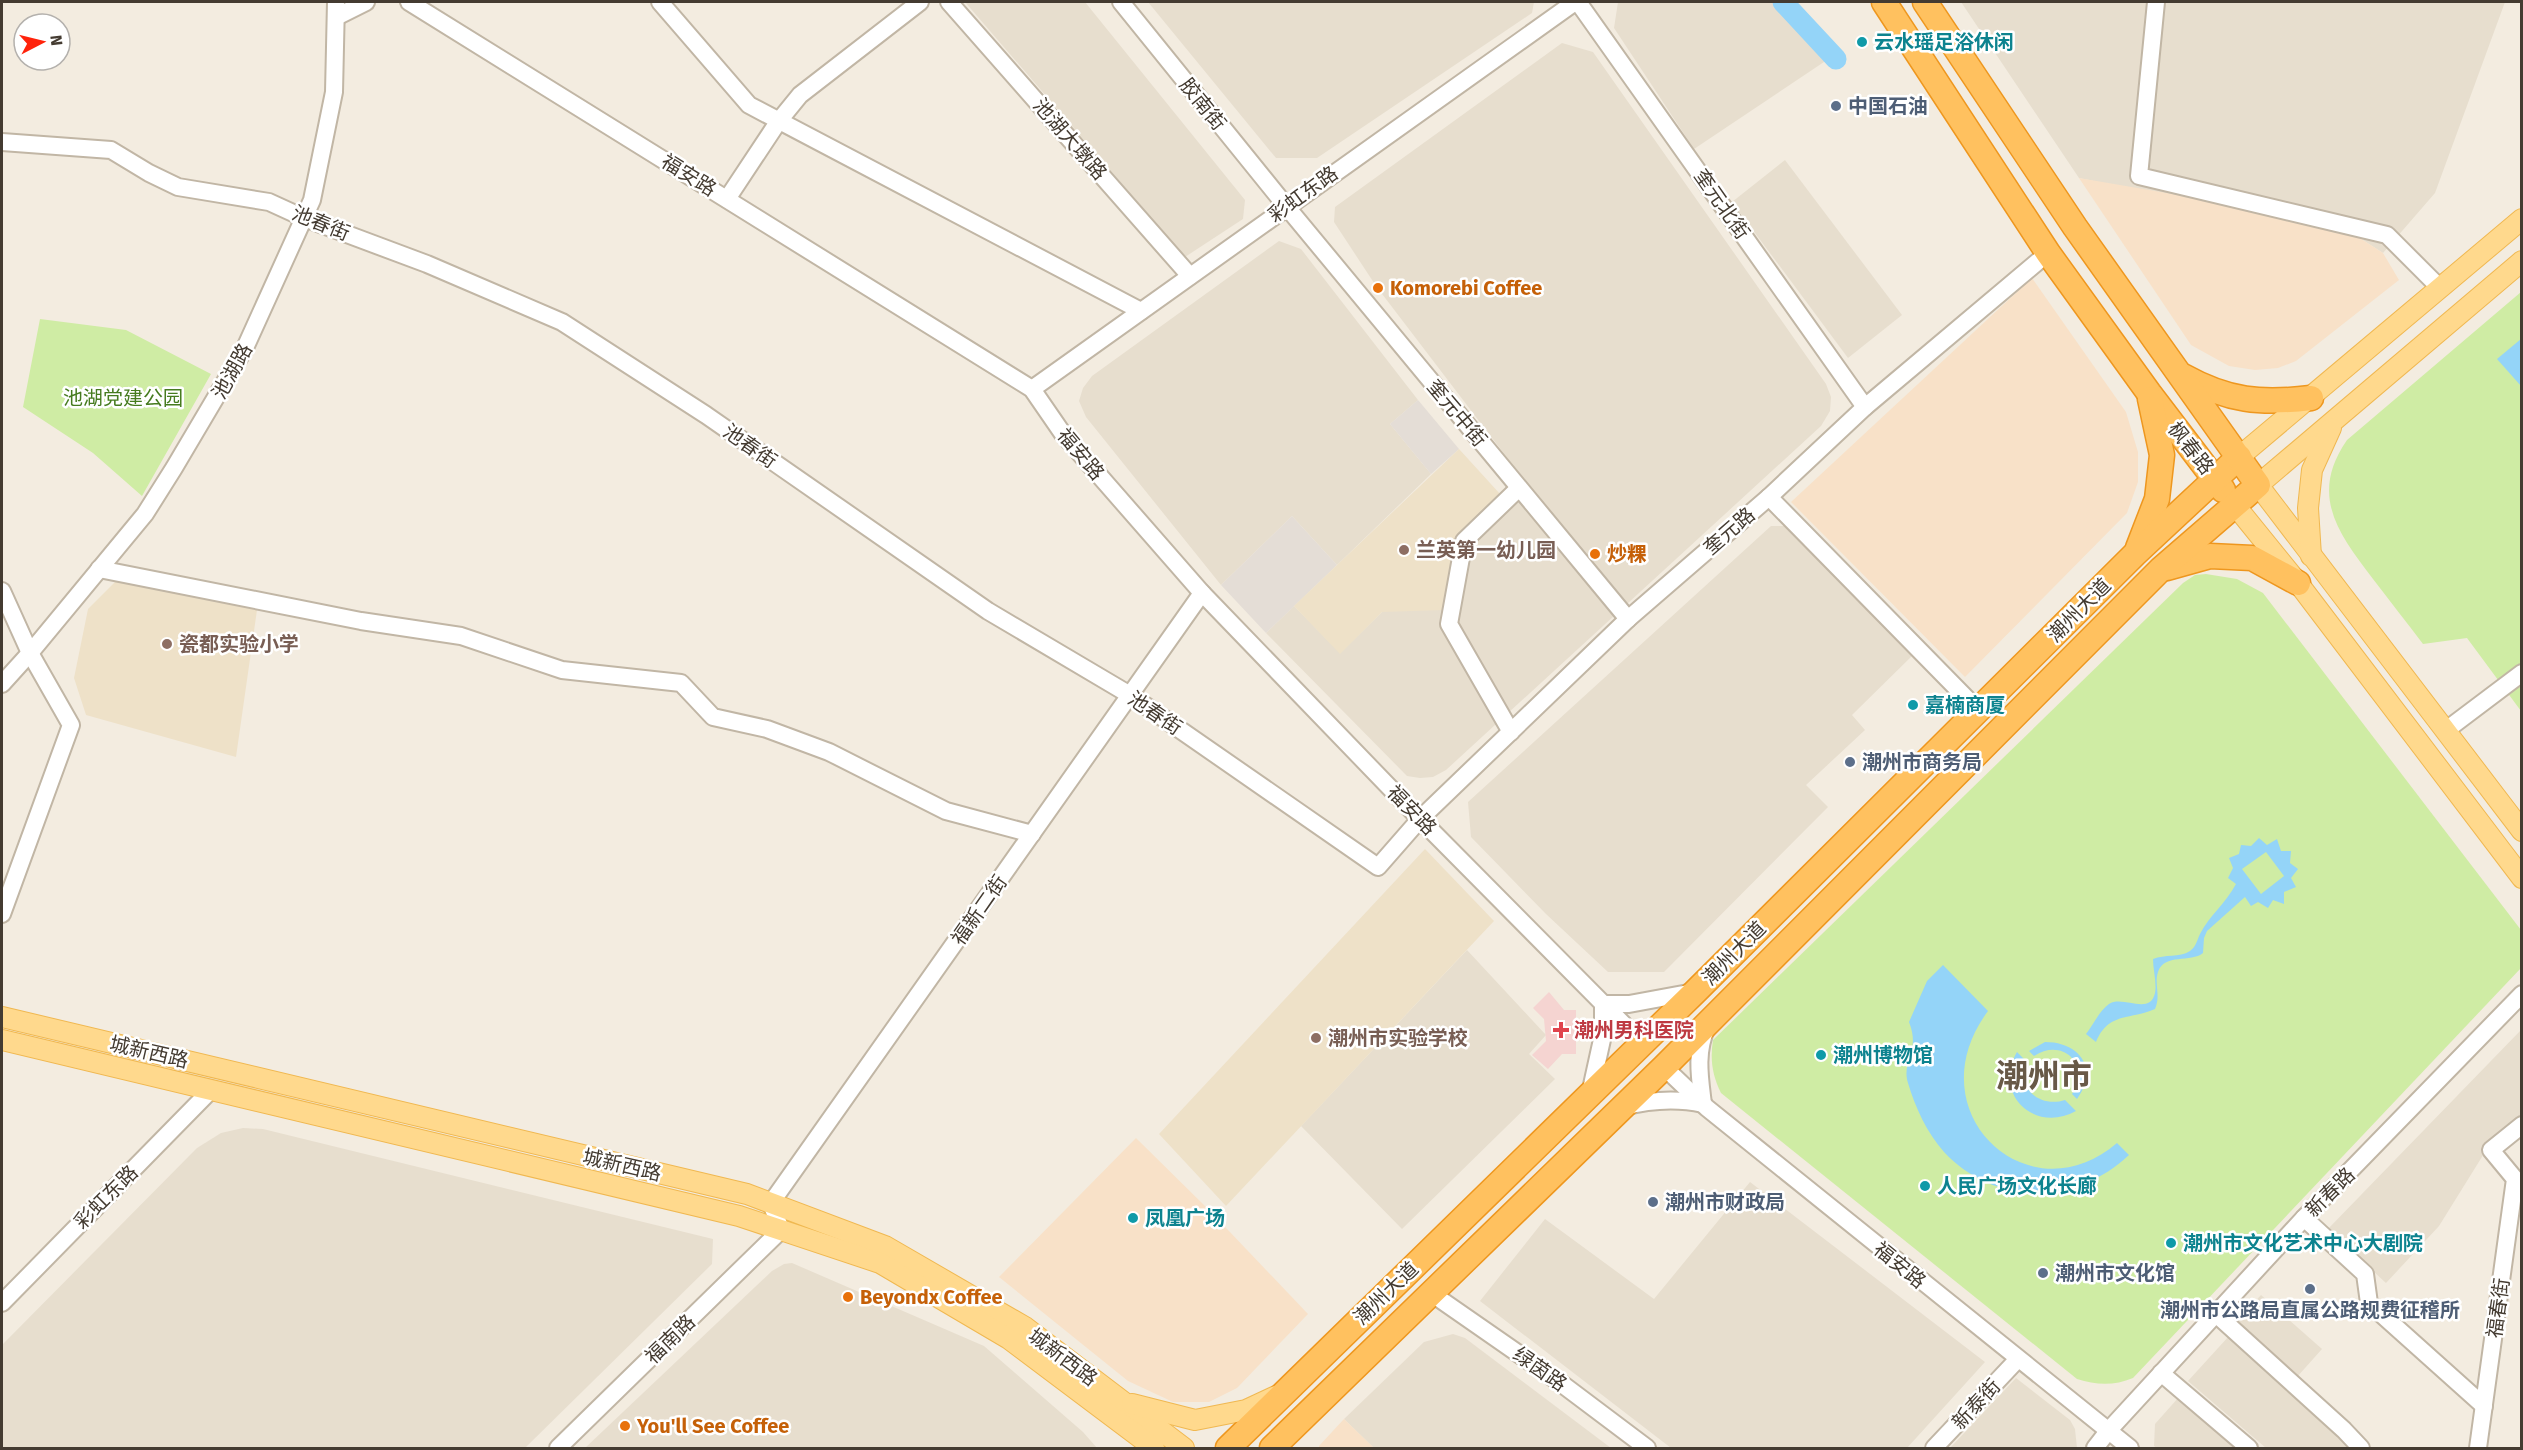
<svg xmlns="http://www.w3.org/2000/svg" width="2523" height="1450" font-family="'Fira Sans','Noto Sans SC',sans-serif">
  <rect width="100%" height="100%" fill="#f3ece0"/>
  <g fill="#e7dece">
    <polygon points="965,2 1085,2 1245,200 1243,219 1185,257"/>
    <polygon points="1148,2 1534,2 1532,13 1317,158 1276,158"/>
    <polygon points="1618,2 1772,2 1827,60 1694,149 1614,28"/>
    <polygon points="1961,2 2505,2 2435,193 2383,253 2355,235 2079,178"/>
    <polygon points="1562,43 1593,52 1826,384 1831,397 1830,411 1821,426 1446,770 1433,777 1420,778 1407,776 1266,633 1294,606 1340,653 1382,612 1469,544 1528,485 1376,286 1334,222 1335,207"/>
    <polygon points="1785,160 1902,315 1848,358 1732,202"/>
    <polygon points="1279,241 1301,249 1418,400 1390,424 1431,474 1337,565 1292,516 1221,585 1086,417 1079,401 1083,388 1092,376"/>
    <polygon points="1771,526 1786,526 1913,655 1852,715 1865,730 1806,785 1828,807 1664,972 1608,972 1546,914 1471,837 1468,802"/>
    <polygon points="1467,950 1546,1035 1529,1054 1555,1079 1402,1229 1301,1126"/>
    <polygon points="2521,1030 2521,1119 2485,1152 2439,1226 2386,1283 2328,1229"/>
    <polygon points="243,1128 263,1129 713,1239 712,1264 525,1448 2,1448 2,1345 197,1148 221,1133"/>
    <polygon points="1750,1182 1985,1362 1907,1448 1671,1448 1480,1301 1545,1219 1654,1299"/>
    <polygon points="792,1263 984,1346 1083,1432 1097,1448 585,1448 772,1271 784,1264"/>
    <polygon points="2261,1295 2322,1349 2297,1377 2236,1322"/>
    <polygon points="1453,1334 1465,1338 1611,1448 1374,1448 1344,1419 1424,1342"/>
    <polygon points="2229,1336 2352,1448 2266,1448 2188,1381"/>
    <polygon points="2016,1378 2070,1420 2075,1429 2077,1448 1950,1448"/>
    <polygon points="2179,1397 2238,1448 2157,1448 2154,1446 2155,1424"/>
  </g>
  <g fill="#f8e1c8">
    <polygon points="2079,178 2260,209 2355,235 2383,253 2399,280 2296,361 2278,368 2255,370 2229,366 2191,345"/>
    <polygon points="2032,278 2126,412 2138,452 2138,482 2127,513 1965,677 1791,502"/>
    <polygon points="1136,1138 1208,1209 1308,1314 1237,1388 1209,1402 1173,1402 1128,1381 999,1277"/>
    <polygon points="1344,1419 1374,1448 1319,1448 1319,1446"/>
  </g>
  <g fill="#e4ddd6">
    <polygon points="1418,400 1459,449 1431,474 1390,424"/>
    <polygon points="1292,516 1337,565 1266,633 1221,585"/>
  </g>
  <g fill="#eee1c8">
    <polygon points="1459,449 1500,494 1459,535 1444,610 1382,612 1340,654 1294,606"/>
    <polygon points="117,580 257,610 236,757 86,715 74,678 88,609"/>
    <polygon points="1425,849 1494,921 1226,1206 1159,1134"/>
  </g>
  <polygon fill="#f5d4d1" points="1549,992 1564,1010 1576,1010 1576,1054 1562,1054 1548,1069 1532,1055 1546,1041 1544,1019 1533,1008"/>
  <g fill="#cfeca4">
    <path d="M2521 292V711L2467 638 2423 644C2407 623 2390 601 2373 579 2338 533 2309 495 2347 440Z"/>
    <polygon points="40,319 126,330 211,374 142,496 93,453 23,407"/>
    <path d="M2206 574 2237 579 2263 593 2521 930V968L2133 1378C2114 1386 2096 1385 2077 1379L1721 1093C1712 1075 1710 1059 1713 1040L2183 583 2195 575Z"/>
  </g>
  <g fill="#94d4f8" fill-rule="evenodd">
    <polygon points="2521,339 2521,386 2497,359"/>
    <path d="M2259 838 2267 845 2277 839 2281 851H2291L2290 863 2298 869 2291 878 2296 887 2284 892V904L2273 900 2268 908 2258 902 2251 906 2245 897 2207 931 2204 938 2203 953C2191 963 2164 953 2158 972 2154 984 2161 996 2155 1009 2130 1020 2108 1012 2096 1042L2086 1034C2093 1025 2100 1010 2109 1004 2123 995 2150 1016 2155 993 2157 983 2153 970 2153 959 2165 954 2179 958 2190 951 2196 947 2197 940 2200 934 2209 916 2226 903 2236 884L2228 878 2233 868 2229 858 2239 854 2241 845 2251 846ZM2266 852 2284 876 2261 894 2242 869Z"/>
    <path d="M1943 965 1988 1011C1913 1112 2029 1219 2117 1143L2129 1155C2076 1205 1996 1207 1944 1152 1927 1133 1915 1107 1908 1083 1901 1061 1921 1052 1909 1022L1927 981Z"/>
    <path d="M2045 1042C2080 1042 2099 1069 2077 1099L2072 1094C2091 1065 2063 1037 2034 1056L2029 1051Z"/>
    <path d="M2017 1052 2028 1063C2015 1089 2041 1108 2065 1100L2076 1111C2035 1134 1992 1094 2017 1052Z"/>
  </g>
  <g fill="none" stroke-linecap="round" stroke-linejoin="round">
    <polyline stroke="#94d4f8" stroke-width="21" points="1783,2 1836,59"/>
    <g stroke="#c1b6a5" stroke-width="20">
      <g id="minor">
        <polyline points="409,2 1032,389 1063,434 1202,593 1420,819 1643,1044"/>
        <polyline points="660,2 749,105 1141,311"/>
        <polyline points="949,2 1190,276"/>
        <polyline points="1121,2 1286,206 1628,619"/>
        <polyline points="1578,2 1865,407"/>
        <polyline points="2156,2 2139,176 2387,235 2440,288"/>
        <polyline points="336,17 366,2"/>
        <polyline points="2,142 111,150 149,173 178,187 269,202 304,218 427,264 562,322 706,415 988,611 1130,695 1378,867 1420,819 1628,619 1769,497 1865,407 2048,253"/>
        <polyline points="727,199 778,122 800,95 920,2"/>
        <polyline points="1032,389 1575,2"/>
        <polyline points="1769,497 1978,710"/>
        <polyline points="99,569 361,621 461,636 562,670 681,683 713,717 767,729 829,752 946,811 1032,834"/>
        <polyline points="2,591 30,653 71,725 2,914"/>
        <polyline points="2,684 30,653 145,514 174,468 245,348 312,200 334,92 336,2"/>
        <polyline points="2445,731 2522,673"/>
        <polyline points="1511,732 1449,624 1464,541 1519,488"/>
        <polyline points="1664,1067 1707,1108 2130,1448"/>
        <polyline points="1590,1094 1603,1035 1603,1004 1629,1004 1694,992"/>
        <path d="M1623 1107C1650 1100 1676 1098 1703 1104 1700 1079 1695 1052 1707 1027"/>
        <polyline points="2304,1218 2365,1274 2369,1303 2484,1406"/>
        <polyline points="1431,1293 1562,1384 1647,1448"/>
        <polyline points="2,1303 211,1090"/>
        <polyline points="2216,1314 2344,1430 2361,1448"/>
        <polyline points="2161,1373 2249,1448"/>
        <polyline points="558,1448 781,1230 771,1203 1202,593"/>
        <polyline points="1934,1448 2018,1359"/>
        <polyline points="2095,1448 2109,1430 2304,1218 2522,994"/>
        <polyline points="2478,1448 2515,1179 2491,1150 2522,1125"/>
      </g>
    </g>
    <g stroke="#f0b851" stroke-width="22">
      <g id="major">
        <polyline points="2522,261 2258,485 2522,831"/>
        <polyline points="2239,457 2522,219"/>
        <polyline points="2234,504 2298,583 2522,878"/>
        <polyline points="2311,556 2308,508 2312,470 2331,428"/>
        <polyline points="2,1017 747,1194 885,1246 1025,1327 1184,1448"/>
        <polyline points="2,1040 739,1216 880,1263 1009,1339 1154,1448"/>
        <polyline points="1132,1404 1195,1420 1246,1410 1276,1396"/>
      </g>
    </g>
    <g stroke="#ee971f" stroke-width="27">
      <g id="highway">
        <polyline points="1884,2 2048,253 2149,393 2223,490"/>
        <path d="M2183 376C2228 401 2261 404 2311 398"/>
        <polyline points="2138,548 2157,499 2162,455 2150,399"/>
        <polyline points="2167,568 2210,556 2252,558 2298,583"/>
        <polyline points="1228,1448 1695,992 2135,554 2239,457"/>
        <polyline points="1272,1448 1664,1067 2161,569 2258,485 2075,227 1925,2"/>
      </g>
    </g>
    <use href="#minor" stroke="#fff" stroke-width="16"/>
    <use href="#major" stroke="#ffd98d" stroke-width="20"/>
    <use href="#highway" stroke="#ffc15f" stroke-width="24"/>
  </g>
  <g fill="#0f9aa8" stroke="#fff" stroke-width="2">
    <circle cx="1862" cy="42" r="6"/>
    <circle cx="1913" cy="705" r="6"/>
    <circle cx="1821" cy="1055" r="6"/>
    <circle cx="1925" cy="1186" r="6"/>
    <circle cx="1133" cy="1218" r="6"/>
    <circle cx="2171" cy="1243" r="6"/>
  </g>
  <g fill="#5c6f8a" stroke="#fff" stroke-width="2">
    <circle cx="1836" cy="106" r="6"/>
    <circle cx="1850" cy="762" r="6"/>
    <circle cx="1653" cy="1202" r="6"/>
    <circle cx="2043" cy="1273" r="6"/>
    <circle cx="2310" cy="1289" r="6"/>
  </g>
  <g fill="#e8710a" stroke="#fff" stroke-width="2">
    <circle cx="1378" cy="288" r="6"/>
    <circle cx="1595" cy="554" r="6"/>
    <circle cx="848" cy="1297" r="6"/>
    <circle cx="625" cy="1426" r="6"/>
  </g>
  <g fill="#8d6e63" stroke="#fff" stroke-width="2">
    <circle cx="1404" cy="550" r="6"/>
    <circle cx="167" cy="644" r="6"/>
    <circle cx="1316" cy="1038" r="6"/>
  </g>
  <path fill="#e0444e" stroke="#fff" stroke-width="2" d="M1558 1021h6v6h6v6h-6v6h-6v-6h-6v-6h6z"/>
  <g text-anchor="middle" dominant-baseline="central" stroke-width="5" stroke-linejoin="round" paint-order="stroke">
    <g font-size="20" font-weight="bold" fill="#0d838f" stroke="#fff" text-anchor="start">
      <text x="1874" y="42">云水瑶足浴休闲</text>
      <text x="1925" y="705">嘉楠商厦</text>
      <text x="1833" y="1055">潮州博物馆</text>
      <text x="1937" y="1186">人民广场文化长廊</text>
      <text x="1145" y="1218">凤凰广场</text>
      <text x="2183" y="1243">潮州市文化艺术中心大剧院</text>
    </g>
    <g font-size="20" fill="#443b31" stroke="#fff">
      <text transform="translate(1203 104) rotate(51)">胶南街</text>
      <text transform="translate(1070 139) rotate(49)">池湖大墩路</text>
      <text transform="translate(689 175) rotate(32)">福安路</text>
      <text transform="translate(1303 194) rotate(-36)">彩虹东路</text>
      <text transform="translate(1722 204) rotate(55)">奎元北街</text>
      <text transform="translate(321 223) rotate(22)">池春街</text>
      <text transform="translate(232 371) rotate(-61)">池湖路</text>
      <text transform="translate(1457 413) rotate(50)">奎元中街</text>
      <text transform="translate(750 446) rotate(35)">池春街</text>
      <text transform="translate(2191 448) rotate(52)">枫春路</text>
      <text transform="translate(1081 454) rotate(50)">福安路</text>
      <text transform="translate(1729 531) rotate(-41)">奎元路</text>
      <text transform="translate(2079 610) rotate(-45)">潮州大道</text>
      <text transform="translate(1155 713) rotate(34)">池春街</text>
      <text transform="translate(1412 810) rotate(46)">福安路</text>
      <text transform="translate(979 910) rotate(-55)">福新二街</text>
      <text transform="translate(1734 953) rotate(-45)">潮州大道</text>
      <text transform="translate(149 1052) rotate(13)">城新西路</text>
      <text transform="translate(622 1165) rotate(13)">城新西路</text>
      <text transform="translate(2330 1192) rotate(-45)">新春路</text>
      <text transform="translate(106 1197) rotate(-45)">彩虹东路</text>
      <text transform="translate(1900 1265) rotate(39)">福安路</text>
      <text transform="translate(1386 1293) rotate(-44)">潮州大道</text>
      <text transform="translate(2498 1308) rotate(-82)">福春街</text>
      <text transform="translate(670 1339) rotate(-44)">福南路</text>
      <text transform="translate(1063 1357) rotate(37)">城新西路</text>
      <text transform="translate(1540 1369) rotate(35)">绿茵路</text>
      <text transform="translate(1976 1404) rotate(-47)">新泰街</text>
    </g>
    <g font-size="20" font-weight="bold" fill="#4e5e75" stroke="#fff" text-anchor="start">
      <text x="1848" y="106">中国石油</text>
      <text x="1862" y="762">潮州市商务局</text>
      <text x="1665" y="1202">潮州市财政局</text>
      <text x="2055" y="1273">潮州市文化馆</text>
      <text x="2310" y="1310" text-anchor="middle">潮州市公路局直属公路规费征稽所</text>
    </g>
    <g font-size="20" font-weight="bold" fill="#c56008" stroke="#fff" text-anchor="start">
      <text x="1390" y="288">Komorebi Coffee</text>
      <text x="1607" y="554">炒粿</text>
      <text x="860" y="1297">Beyondx Coffee</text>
      <text x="637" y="1426">You'll See Coffee</text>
    </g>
    <g font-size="20" fill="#467b1f" stroke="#fff">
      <text x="123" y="398">池湖党建公园</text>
    </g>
    <g font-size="20" font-weight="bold" fill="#785e54" stroke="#fff" text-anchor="start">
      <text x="1416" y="550">兰英第一幼儿园</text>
      <text x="179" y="644">瓷都实验小学</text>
      <text x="1328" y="1038">潮州市实验学校</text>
    </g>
    <g font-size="20" font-weight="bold" fill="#be3a42" stroke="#fff" text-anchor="start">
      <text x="1574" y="1030">潮州男科医院</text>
    </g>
    <g font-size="32" font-weight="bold" fill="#685947" stroke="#fff">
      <text x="2044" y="1076">潮州市</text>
    </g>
  </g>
  <rect width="2523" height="1450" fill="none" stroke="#443b31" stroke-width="6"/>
  <g transform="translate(42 42) rotate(83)"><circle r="28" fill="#ffffff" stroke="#b4b1ad" stroke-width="1.5"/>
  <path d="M0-4.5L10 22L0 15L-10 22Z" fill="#ff230b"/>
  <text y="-9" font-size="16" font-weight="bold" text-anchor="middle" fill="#443b31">N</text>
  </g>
</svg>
